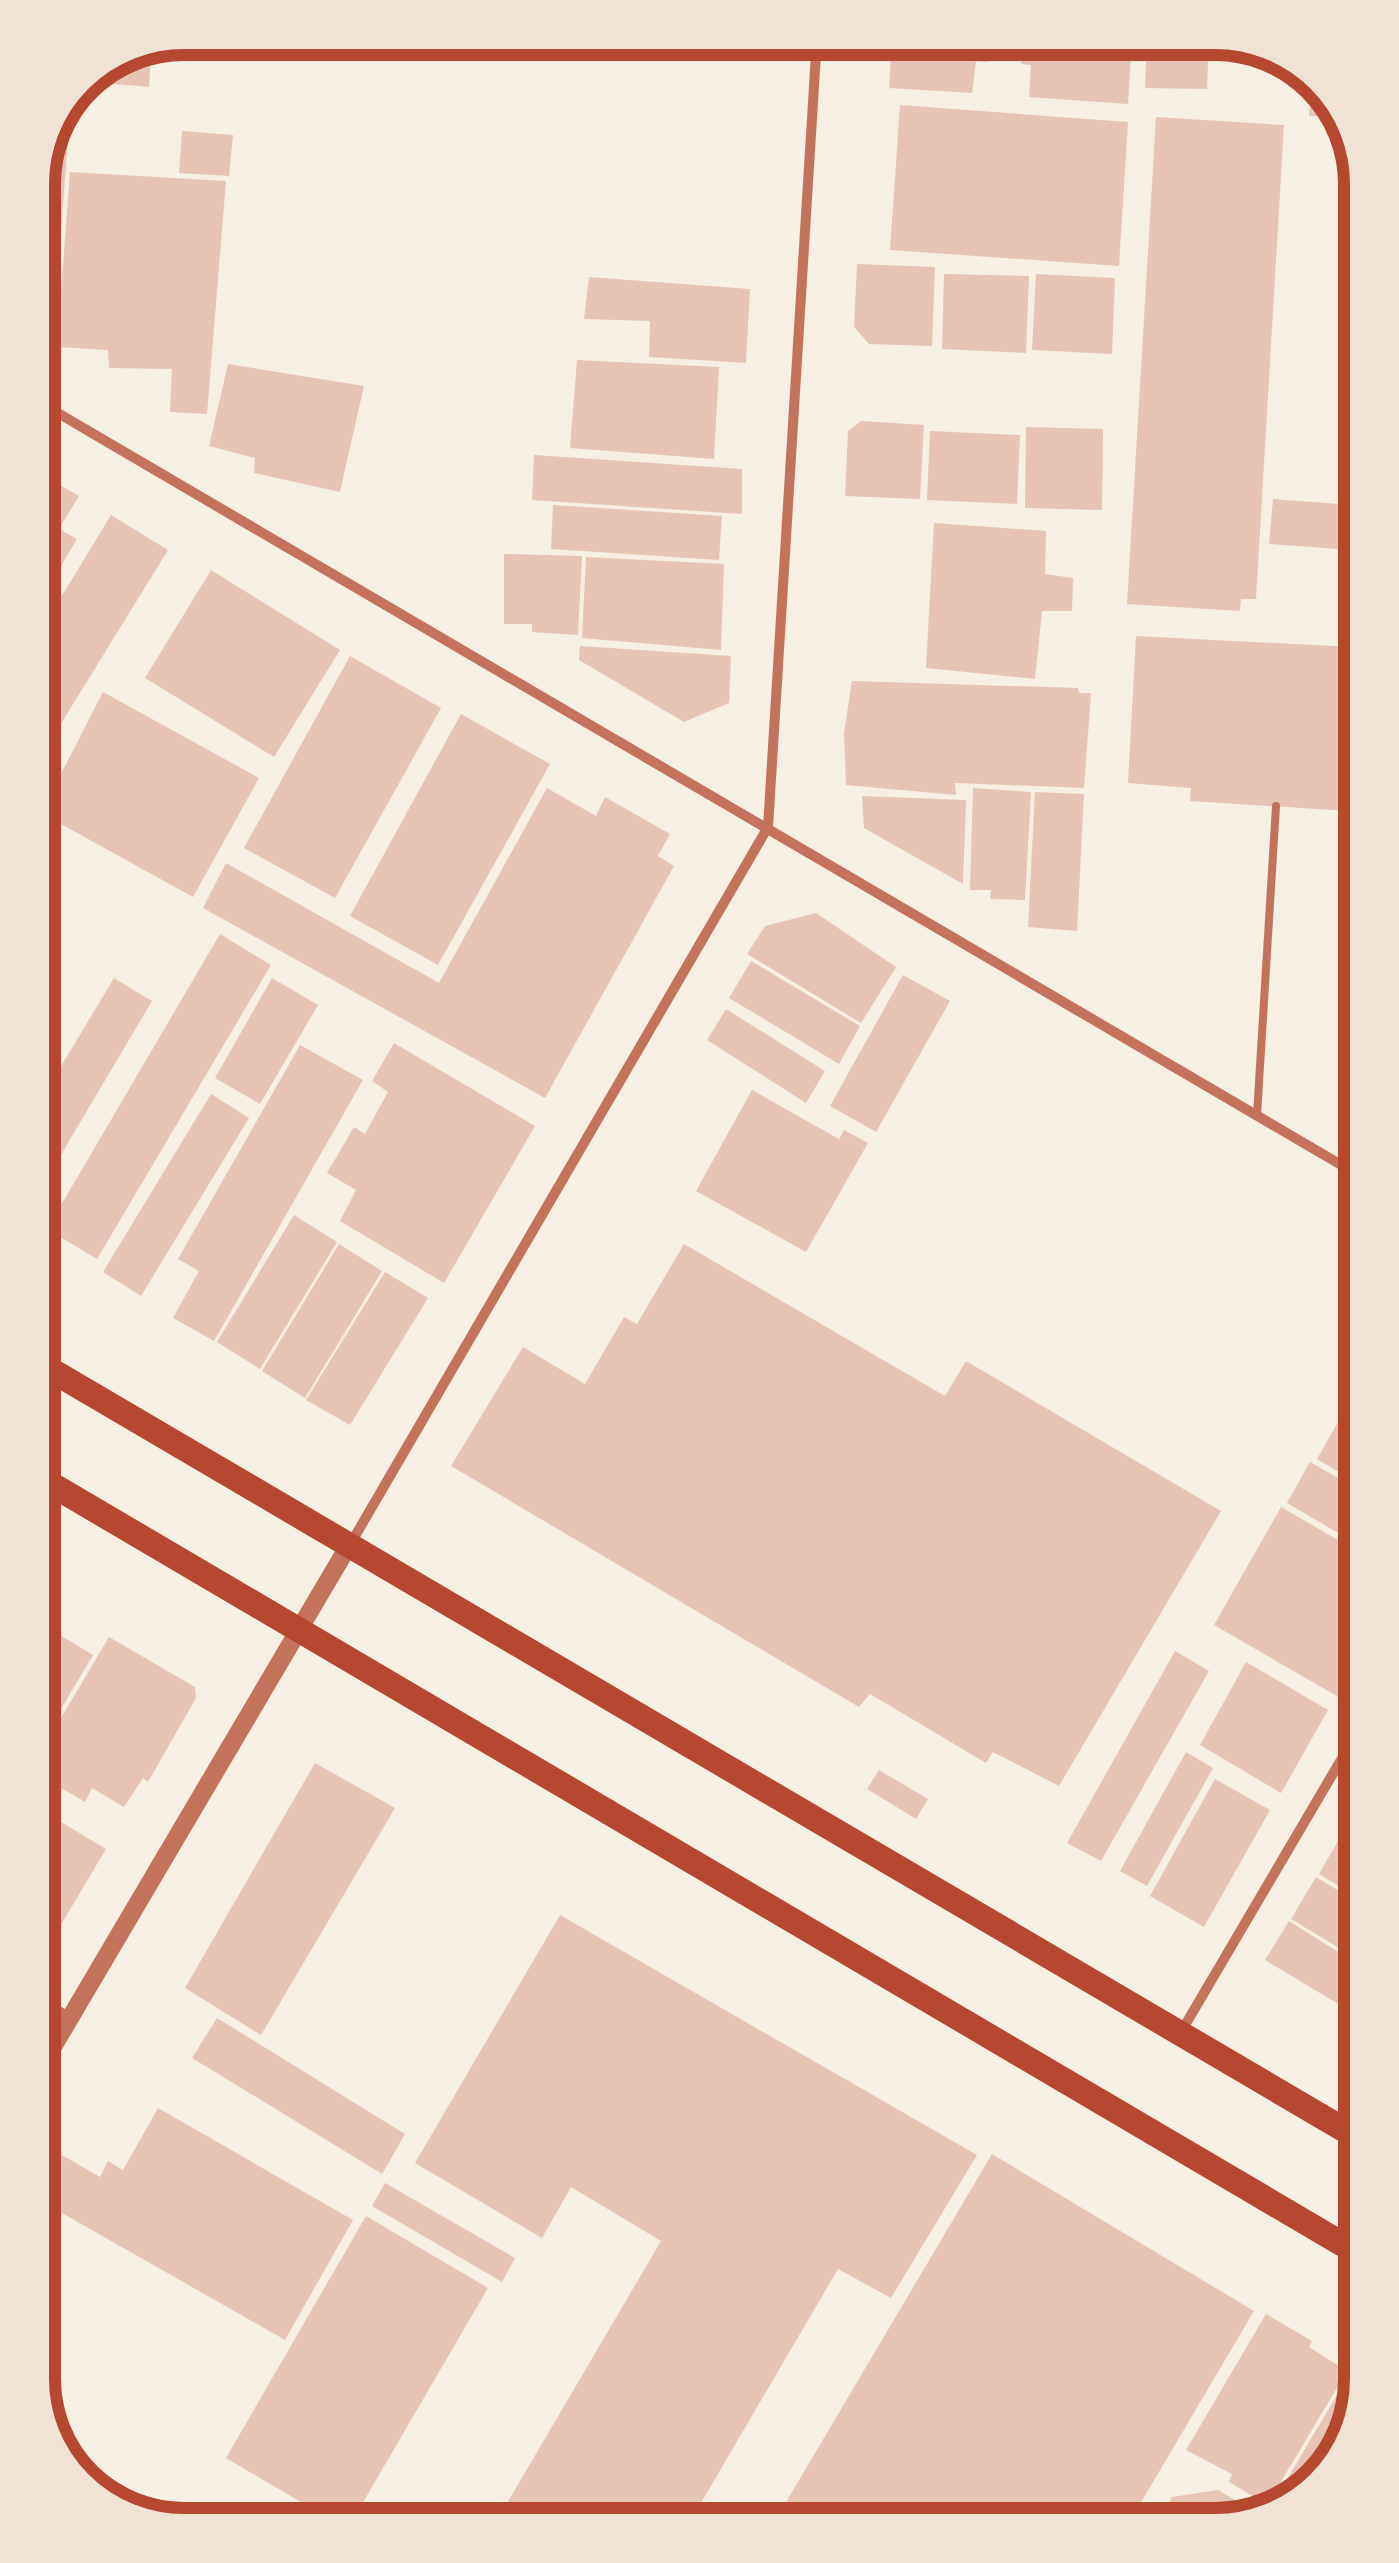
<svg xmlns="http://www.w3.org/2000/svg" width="1399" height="2563" font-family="'Work Sans',sans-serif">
  <rect width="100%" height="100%" fill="#f6efe4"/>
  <g fill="#e6c5b7">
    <polygon points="184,38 224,38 224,49 170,43"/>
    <polygon points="892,38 1132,38 1128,104 1029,97 1031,65 1021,64 1022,50 989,48 988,62 976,61 972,93 889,88"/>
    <polygon points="1147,38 1209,38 1207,89 1145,88"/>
    <polygon points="1236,41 1297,62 1301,67 1235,63"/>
    <polygon points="151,51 149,87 80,81 81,80"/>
    <polygon points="1312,81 1342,117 1309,116"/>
    <polygon points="71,102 52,347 39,339 38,175"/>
    <polygon points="900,105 1128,122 1119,266 890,250"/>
    <polygon points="1156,117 1284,125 1256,599 1241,599 1240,611 1127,604"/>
    <polygon points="182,131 233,135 229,176 179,173"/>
    <polygon points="70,172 226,181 207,414 170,412 172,369 109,368 108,350 57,347"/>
    <polygon points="857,264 935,267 932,346 869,344 854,327"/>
    <polygon points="944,274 1029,276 1026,353 942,349"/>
    <polygon points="1036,274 1115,278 1112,354 1032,350"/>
    <polygon points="589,277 750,289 746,363 649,357 650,321 584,319"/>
    <polygon points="577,360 719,367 714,459 570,448"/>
    <polygon points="228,364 364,386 340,492 254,473 255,458 209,446"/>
    <polygon points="861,421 924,425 920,499 845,496 848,431"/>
    <polygon points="1026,427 1103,429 1102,510 1025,508"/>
    <polygon points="930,431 1020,435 1017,504 927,500"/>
    <polygon points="534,455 742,469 742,514 532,500"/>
    <polygon points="39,473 79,496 59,529 77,539 40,602"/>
    <polygon points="1273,499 1352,505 1352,550 1269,544"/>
    <polygon points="553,505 722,516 719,560 551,549"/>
    <polygon points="111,515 168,550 41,756 40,632"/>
    <polygon points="934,523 1046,531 1045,574 1073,578 1072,611 1042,611 1035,679 926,668"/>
    <polygon points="504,554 582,556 578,635 532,632 532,624 504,624"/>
    <polygon points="586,557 724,564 721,650 582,638"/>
    <polygon points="211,570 340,650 274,757 145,678"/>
    <polygon points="1136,636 1353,647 1348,811 1190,801 1191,788 1128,783"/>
    <polygon points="580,646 731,656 729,703 684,722 579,660"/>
    <polygon points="350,656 441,708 335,898 244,848"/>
    <polygon points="852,681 1078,688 1079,693 1091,693 1084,788 955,783 956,795 846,785 844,733"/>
    <polygon points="103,692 259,778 193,897 41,813"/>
    <polygon points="461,714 550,764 438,965 350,916"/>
    <polygon points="547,788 596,816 605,797 670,834 658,856 674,866 545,1098 203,908 226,863 439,983"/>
    <polygon points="973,788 1031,792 1025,900 990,899 991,890 970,890"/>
    <polygon points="1035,792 1084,794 1077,931 1028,927"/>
    <polygon points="862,796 966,800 963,884 864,828"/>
    <polygon points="816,913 896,967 861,1023 747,954 765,926"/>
    <polygon points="220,934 271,965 97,1259 47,1229"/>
    <polygon points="751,961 860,1026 839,1064 729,998"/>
    <polygon points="903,975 950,1001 876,1132 830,1106"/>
    <polygon points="114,978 152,1001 43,1185 42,1098"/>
    <polygon points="272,978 318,1005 260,1104 215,1078"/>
    <polygon points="726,1009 825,1071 806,1103 707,1040"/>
    <polygon points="394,1043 535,1126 444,1283 340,1221 356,1190 327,1173 354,1127 365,1134 388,1092 372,1081"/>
    <polygon points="300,1045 363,1080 214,1341 173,1318 199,1271 178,1259"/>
    <polygon points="752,1090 839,1139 844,1130 868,1143 806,1252 696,1191"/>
    <polygon points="211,1094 249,1118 141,1296 103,1272"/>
    <polygon points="294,1215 337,1242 260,1369 217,1342"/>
    <polygon points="339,1244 382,1271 305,1398 262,1371"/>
    <polygon points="684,1244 945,1396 966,1361 1221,1511 1059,1786 993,1752 986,1763 870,1694 859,1707 451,1466 523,1347 585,1384 624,1317 637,1324"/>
    <polygon points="385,1272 428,1298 350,1425 306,1400"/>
    <polygon points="1349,1403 1356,1408 1357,1483 1317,1459"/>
    <polygon points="1310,1462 1357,1489 1357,1544 1287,1503"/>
    <polygon points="1281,1507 1357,1551 1358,1673 1342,1699 1214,1625"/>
    <polygon points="45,1626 93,1655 45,1736"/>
    <polygon points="109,1637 195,1687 196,1698 148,1782 143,1778 124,1807 92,1788 85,1802 46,1779 45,1745"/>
    <polygon points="1175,1651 1209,1671 1101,1861 1067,1843"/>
    <polygon points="1246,1662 1328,1710 1281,1793 1200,1745"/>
    <polygon points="1186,1752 1213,1768 1147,1886 1120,1871"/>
    <polygon points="315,1763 395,1808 261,2035 185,1988"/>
    <polygon points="879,1770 928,1799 916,1819 867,1789"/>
    <polygon points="1215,1779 1270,1810 1204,1927 1150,1896"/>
    <polygon points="1358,1801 1359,1841 1341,1830"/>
    <polygon points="46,1813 106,1849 46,1950"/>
    <polygon points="1341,1836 1359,1847 1359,1898 1319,1874"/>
    <polygon points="1316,1877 1359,1903 1359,1960 1291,1919"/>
    <polygon points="560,1915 977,2155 891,2298 838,2269 691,2520 496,2522 661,2241 571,2187 542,2238 415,2163"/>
    <polygon points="1289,1921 1359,1965 1359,1974 1340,2005 1265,1960"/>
    <polygon points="1359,1980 1359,2020 1342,2010"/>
    <polygon points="217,2018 405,2134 382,2174 192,2058"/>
    <polygon points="158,2108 353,2220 285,2340 48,2205 48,2180 62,2155 100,2177 108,2161 123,2170"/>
    <polygon points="992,2154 1254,2311 1133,2516 776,2519"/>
    <polygon points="385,2183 515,2258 502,2282 372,2206"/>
    <polygon points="366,2216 488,2288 351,2523 338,2524 226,2458"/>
    <polygon points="1266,2314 1312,2341 1309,2347 1347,2371 1267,2505 1229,2482 1232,2474 1186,2450"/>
    <polygon points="1349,2375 1355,2408 1337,2461 1277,2510 1271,2506"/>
    <polygon points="1218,2490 1259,2514 1162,2515 1172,2497"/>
  </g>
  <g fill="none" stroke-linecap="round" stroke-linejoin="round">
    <polyline stroke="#c5725c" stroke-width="8" points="1257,1115 1276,806"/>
    <g stroke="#c5725c" stroke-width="10">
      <polyline points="39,402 1355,1173"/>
      <polyline points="351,1543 768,827 817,38"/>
      <polyline points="47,2004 70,2018"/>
      <polyline points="1181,2032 1358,1731"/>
      <polyline points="68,2459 181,2525"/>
    </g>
    <polyline stroke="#c5725c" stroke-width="18" points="47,2057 349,1545"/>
    <g stroke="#b5482f" stroke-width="25">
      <polyline points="44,1366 1360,2139"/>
      <polyline points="44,1480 1361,2255"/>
    </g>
  </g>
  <path d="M0 0H1399V2563H0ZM184 55H1215A129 129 0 0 1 1344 184V2379A129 129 0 0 1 1215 2508H184A129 129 0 0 1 55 2379V184A129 129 0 0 1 184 55Z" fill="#f1e2d6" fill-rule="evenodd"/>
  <path fill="none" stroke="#b5482f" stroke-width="12" d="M184 55H1215A129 129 0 0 1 1344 184V2379A129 129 0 0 1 1215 2508H184A129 129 0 0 1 55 2379V184A129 129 0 0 1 184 55Z"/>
</svg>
